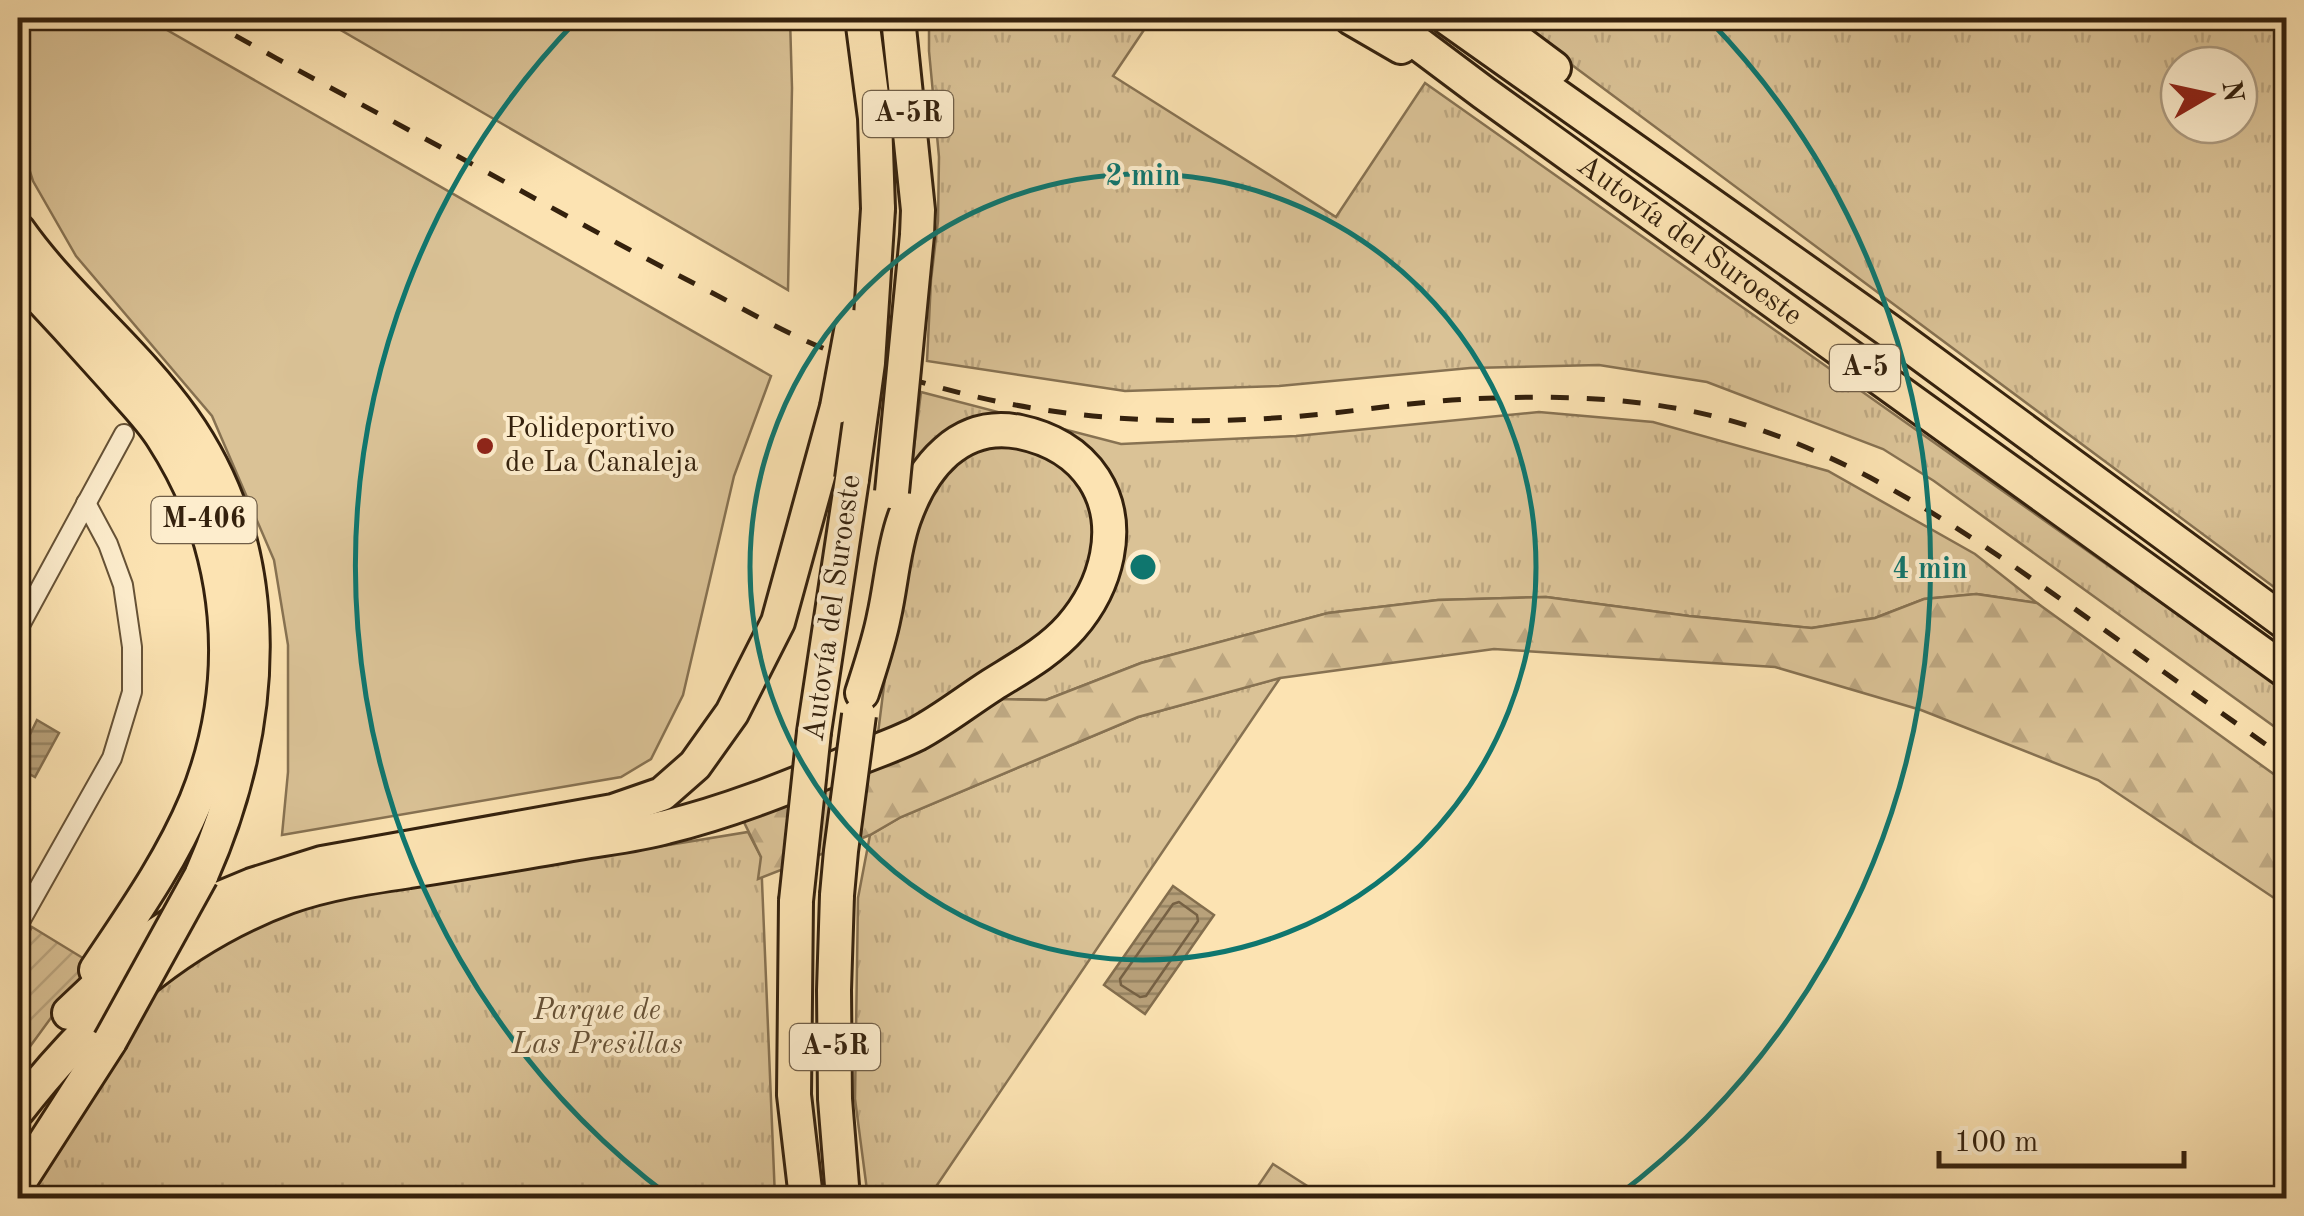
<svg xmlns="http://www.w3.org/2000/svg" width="2304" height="1216" font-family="'Old Standard TT',serif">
  <defs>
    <pattern id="grass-tufts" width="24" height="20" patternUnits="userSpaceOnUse" patternTransform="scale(2.5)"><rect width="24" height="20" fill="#dac296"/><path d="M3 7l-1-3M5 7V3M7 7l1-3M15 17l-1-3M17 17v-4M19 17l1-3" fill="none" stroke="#bca680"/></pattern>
    <pattern id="forest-firs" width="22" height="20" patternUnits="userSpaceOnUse" patternTransform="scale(2.5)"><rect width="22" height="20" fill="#dac296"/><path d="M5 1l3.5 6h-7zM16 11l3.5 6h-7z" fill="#bca680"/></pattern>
    <pattern id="garden-furrows" width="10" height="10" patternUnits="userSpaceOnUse" patternTransform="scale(2.5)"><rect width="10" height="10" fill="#dac296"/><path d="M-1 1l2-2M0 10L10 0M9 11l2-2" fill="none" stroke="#bca680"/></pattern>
    <pattern id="water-rules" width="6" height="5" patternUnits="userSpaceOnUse" patternTransform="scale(2.5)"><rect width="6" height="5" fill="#b8a17a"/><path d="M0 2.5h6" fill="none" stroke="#968362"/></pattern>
  </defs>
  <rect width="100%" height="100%" fill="#fce3b2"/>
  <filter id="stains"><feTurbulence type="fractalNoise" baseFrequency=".002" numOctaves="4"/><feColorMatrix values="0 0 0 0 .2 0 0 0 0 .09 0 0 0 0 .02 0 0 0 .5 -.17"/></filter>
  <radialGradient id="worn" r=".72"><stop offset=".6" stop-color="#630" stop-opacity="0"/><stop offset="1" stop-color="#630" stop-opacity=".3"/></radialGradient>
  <g fill="url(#grass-tufts)" stroke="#877252" stroke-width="2.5" fill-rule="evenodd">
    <polygon points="929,18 1152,18 1113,76 1336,217 1425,83 2286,691 2286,735 1934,481 1883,449 1707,382 1599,365 1470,368 1279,386 1125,391 927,361 931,280 938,221 939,157 929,51"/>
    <path d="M1510 18H2286V596L1576 68ZM2179 65H2239V125H2179Z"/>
    <polygon points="921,392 1121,444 1296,436 1539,412 1653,422 1828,471 1975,554 2037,603 1977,594 1924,599 1875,618 1811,628 1689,616 1546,597 1438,600 1328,613 1141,663 1046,700 998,699 875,757"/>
    <polygon points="1280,678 931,1194 934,1198 868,1198 855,1099 858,898 870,835 901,817 1138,717"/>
    <polygon points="748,832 761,857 775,1198 22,1198 166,973 272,911 431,878 565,862"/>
  </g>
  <polygon fill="url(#forest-firs)" stroke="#877252" stroke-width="2.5" points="1976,594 2037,603 2286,783 2286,906 2098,780 1921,710 1775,667 1494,649 1280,678 1138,717 901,817 870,835 758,879 761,857 741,816 998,699 1046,700 1141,663 1328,613 1438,600 1546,597 1689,616 1812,628 1875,618 1924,599"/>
  <polygon fill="url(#garden-furrows)" stroke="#877252" stroke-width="2.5" points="32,927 91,963 18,1063 18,952"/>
  <g fill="#dac296" stroke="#877252" stroke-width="2.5">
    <polygon points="18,18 146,18 771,376 734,476 683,695 651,759 621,777 282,835 288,772 288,645 274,560 212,416 76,256 33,181 18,135"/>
    <polygon points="320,18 790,18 792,88 788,290"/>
    <polygon points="1273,1164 1326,1198 1250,1198"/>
  </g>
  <g fill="url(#water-rules)" stroke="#836e4e" stroke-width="2.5">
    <polygon points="37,720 59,733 35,777 18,768 18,759"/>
    <polygon points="1173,886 1214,915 1145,1014 1104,985"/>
  </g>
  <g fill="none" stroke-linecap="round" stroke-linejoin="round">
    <polygon stroke="#766144" stroke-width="2.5" points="1179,902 1197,915 1198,921 1146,996 1140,997 1121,985 1120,979 1173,904"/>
    <g stroke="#665236" stroke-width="22">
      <g id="street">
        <polyline points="18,629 124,434"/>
        <polyline points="18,925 112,758 132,692 132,647 123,585 108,544 86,503"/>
      </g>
    </g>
    <g stroke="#34210d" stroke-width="38">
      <g id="highway">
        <polyline points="862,18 875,118 878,209"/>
        <polyline points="898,18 918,210 917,235"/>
        <polyline points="1351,18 1401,47"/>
        <path id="s1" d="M1384 18 1484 93 2286 671"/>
        <polyline points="1447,18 1888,330 2286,623"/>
        <polyline points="1487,18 1554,68"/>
        <path d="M18 230C66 298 134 350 183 419 280 556 266 729 201 876"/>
        <path d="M18 274C51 309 83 344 115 380 131 399 150 417 163 438 234 548 245 680 196 801 171 861 132 916 96 970"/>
        <polyline points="814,732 852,479"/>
        <polyline points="837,895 834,990 835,1099 843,1198"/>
        <polyline points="796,901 794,1095 806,1198"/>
        <polyline points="69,1013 142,944 199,907 252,885 322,863 613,811 662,794 695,765 732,713 778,622 837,407"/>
        <path d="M18 1110C90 1018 176 938 288 897 327 883 369 877 410 871 466 862 522 853 578 843 607 838 637 835 666 827 727 812 785 789 842 765 867 754 893 746 917 734 943 720 967 701 992 685 1019 668 1049 652 1071 627 1106 587 1124 526 1094 479 1077 453 1049 438 1020 432 959 420 922 468 904 519 893 550 891 585 884 616 879 642 870 668 862 693"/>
        <polyline points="18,1184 110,1041"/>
      </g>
    </g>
    <use href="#street" stroke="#fdedcd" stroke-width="18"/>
    <use href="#highway" stroke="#fce3b2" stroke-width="32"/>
    <path stroke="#34210d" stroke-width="5" stroke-dasharray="18 18" stroke-linecap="butt" d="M204 18C310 78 418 134 525 193 585 226 646 259 707 290 747 311 787 334 830 351 883 372 949 392 1005 403 1099 422 1195 424 1290 417 1358 412 1426 399 1495 398 1582 395 1671 400 1755 428 1874 468 1970 535 2072 607 2144 658 2215 708 2286 759"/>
    <g stroke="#34210d" stroke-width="38" stroke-linecap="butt">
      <g id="highway-bridge">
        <polyline points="837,407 852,326"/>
        <polyline points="852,479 868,363 878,209"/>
        <polyline points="892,492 917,235"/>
        <polyline points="837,895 841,851 859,715"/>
        <polyline points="796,901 814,732"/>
        <polyline points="110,1041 201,876"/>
      </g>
    </g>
    <use href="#highway-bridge" stroke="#fce3b2" stroke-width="32"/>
  </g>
  <g fill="none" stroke="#0f766e" stroke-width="5">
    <circle cx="1143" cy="567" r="393"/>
    <path d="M669 1196A787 787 0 0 1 577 20M1709 20A787 787 0 0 1 1617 1196"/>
  </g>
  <circle fill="#8f2418" stroke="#fdedcd" stroke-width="4" cx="485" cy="446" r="10"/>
  <g text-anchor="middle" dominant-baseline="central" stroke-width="8" stroke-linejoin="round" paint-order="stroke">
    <g fill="#fdedcd" stroke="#705e47" stroke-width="2.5">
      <rect x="863" y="91" width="90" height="46" rx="8"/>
      <rect x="1830" y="345" width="70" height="46" rx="8"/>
      <rect x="151.5" y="497" width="105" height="46" rx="8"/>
      <rect x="790" y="1024" width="90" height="46" rx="8"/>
    </g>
    <g font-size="28" font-weight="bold" fill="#34210d">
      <text x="908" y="114">A-5R</text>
      <text x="1865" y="368">A-5</text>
      <text x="204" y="520">M-406</text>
      <text x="835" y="1047">A-5R</text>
    </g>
    <g font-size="30" fill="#34210d" stroke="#fdedcd">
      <text stroke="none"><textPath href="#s1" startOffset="378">Autovía del Suroeste</textPath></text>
      <text transform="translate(833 608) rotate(-82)">Autovía del Suroeste</text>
    </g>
    <g font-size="30" fill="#34210d" stroke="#fdedcd" text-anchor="start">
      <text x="505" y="429">Polideportivo<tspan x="505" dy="34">de La Canaleja</tspan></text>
    </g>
    <g font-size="30" font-style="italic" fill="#665136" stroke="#fdedcd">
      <text x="597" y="1011">Parque de<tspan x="597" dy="34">Las Presillas</tspan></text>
    </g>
  </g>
  <circle cx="1143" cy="567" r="15" fill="#0f766e" stroke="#fdedcd" stroke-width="5"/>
  <g font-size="30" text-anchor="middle" font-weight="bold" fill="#0f766e" stroke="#fdedcd" stroke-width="8" stroke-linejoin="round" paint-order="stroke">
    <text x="1143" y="185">2 min</text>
    <text x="1930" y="578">4 min</text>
  </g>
  <rect width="2304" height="1216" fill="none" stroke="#fce3b2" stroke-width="60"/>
  <rect x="20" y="20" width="2264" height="1176" fill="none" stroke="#34210d" stroke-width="5"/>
  <rect x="30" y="30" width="2244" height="1156" fill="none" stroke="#34210d" stroke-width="2.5"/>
  <g transform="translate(2209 95) rotate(81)"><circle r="48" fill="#fdedcd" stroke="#ad9b80" stroke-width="2.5"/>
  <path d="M0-8L18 38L0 25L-18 38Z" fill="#8f2418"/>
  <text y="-15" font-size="28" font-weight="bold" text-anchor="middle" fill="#34210d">N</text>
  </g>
  <path d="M1939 1151v15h245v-15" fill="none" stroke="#34210d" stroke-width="5"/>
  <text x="1954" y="1151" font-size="30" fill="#34210d" stroke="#fdedcd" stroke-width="8" paint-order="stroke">100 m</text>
  <rect width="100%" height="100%" filter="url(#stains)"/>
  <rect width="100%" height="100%" fill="url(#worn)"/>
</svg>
